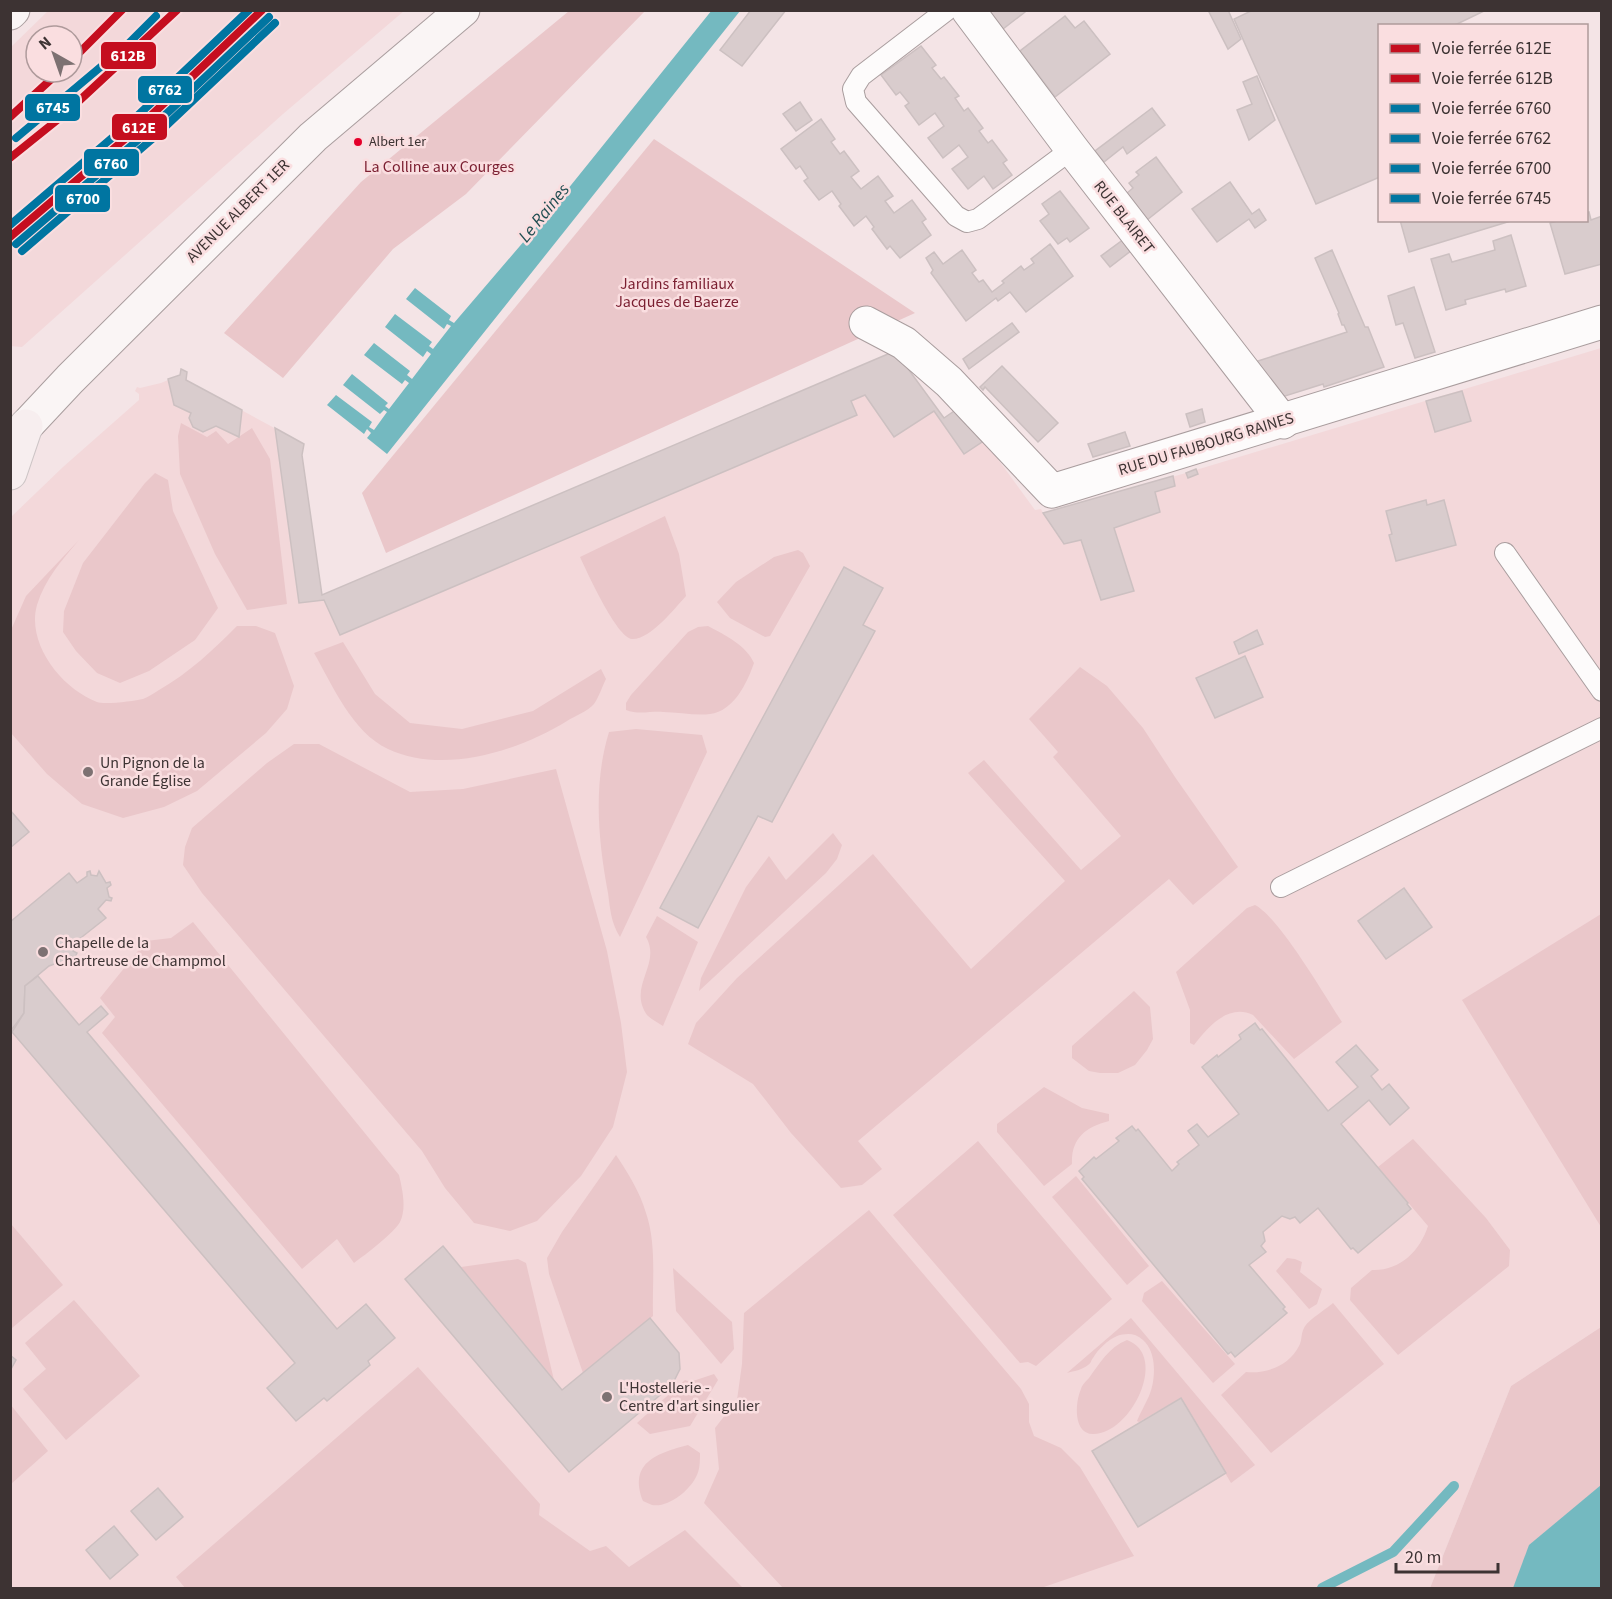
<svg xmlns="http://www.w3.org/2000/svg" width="1612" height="1599" font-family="'Source Sans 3',sans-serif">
  <rect width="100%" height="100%" fill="#f4e4e6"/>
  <g fill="#f3d8da" fill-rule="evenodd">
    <path d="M49 10H404V11L283 114 22 347 10 346 11 47ZM36 36H72V72H36Z"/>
    <polygon points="1601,348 1601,1327 1511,1386 1430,1588 11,1588 11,517 63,467 139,400 139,394 135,391 137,387 140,388 161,383 180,375 181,369 187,372 186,380 304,444 302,455 322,595 895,351 944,418 960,407 1035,510 1041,509 1043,513 1186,473"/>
  </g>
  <g fill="#eac7ca">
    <polygon points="569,11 645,11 466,194 393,249 283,378 224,333 361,182"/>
    <polygon points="654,139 915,313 386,553 362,493"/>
    <polygon points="181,423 207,437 216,431 228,444 252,428 270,459 287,604 247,610 215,554 180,474 178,436"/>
    <polygon points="155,473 168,480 173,511 218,608 195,640 149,671 120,683 97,673 76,651 63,632 64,611 83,563 145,483"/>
    <path d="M665 516 679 554 686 596C675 608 650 640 632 639 617 638 587 572 580 557Z"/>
    <path d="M79 540C62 560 45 579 37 605 26 644 62 689 97 702 104 705 135 701 143 699 148 697 154 693 159 690 189 673 213 650 237 626H256L275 633 294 686 287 709 266 733 197 791 164 807 123 818 82 804 47 774 11 733V630L26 596Z"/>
    <polygon points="798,550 803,553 810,566 770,636 765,637 730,618 717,602 736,582 774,557"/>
    <path d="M708 626C725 635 746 645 754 663 747 683 734 711 710 714 696 716 678 712 663 712 651 711 638 715 626 710V703L631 695 688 632 698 627Z"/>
    <path d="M343 642 375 694 410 723 462 729 533 711 601 669 606 679C602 687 599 697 594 704 588 711 575 716 567 721 518 751 444 775 388 749 352 732 333 686 314 653Z"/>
    <polygon points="1080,667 1107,686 1143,728 1175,777 1238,867 1193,905 1169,879 858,1141 882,1169 862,1185 841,1188 791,1133 753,1084 688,1044 696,1023 737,978 873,854 971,969 1065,881 968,773 984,760 1081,870 1121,836 1053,757 1058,752 1029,719"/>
    <path d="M636 729 702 735 707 752 620 937C611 923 610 908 608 893 598 840 593 784 609 732Z"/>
    <polygon points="294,744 319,744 410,792 463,789 556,769 607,951 621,1023 627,1072 613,1127 581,1176 537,1221 510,1231 474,1223 445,1188 422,1151 202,893 183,865 185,847 192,828 267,763"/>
    <polygon points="833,833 842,845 837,859 826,873 699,991 701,978 746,887 769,856 786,880"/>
    <path d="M1255 905C1279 917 1324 995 1342 1022L1294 1059 1253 1015C1228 1003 1207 1028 1194 1045L1190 1043V1010L1176 972 1247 908Z"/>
    <polygon points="1601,914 1601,1227 1462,1000"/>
    <path d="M657 916 698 942 663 1026C658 1023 651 1019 647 1015 627 986 662 965 646 937Z"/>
    <path d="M193 922 399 1175C402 1188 407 1208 400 1222 395 1232 365 1255 354 1263L337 1239 302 1269 102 1033 115 1017 100 998 146 941 171 938Z"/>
    <polygon points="1134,991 1150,1007 1153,1039 1147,1050 1135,1065 1118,1073 1100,1073 1089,1071 1072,1058 1072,1046"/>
    <path d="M1044 1087 1082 1108 1109 1114V1121C1085 1127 1071 1139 1072 1164L1044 1186 997 1132V1124Z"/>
    <path d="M1413 1139 1486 1218 1510 1250 1509 1266 1398 1355 1350 1300 1351 1288 1372 1270C1400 1271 1420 1251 1428 1226L1378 1167Z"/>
    <polygon points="978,1141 1112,1299 1036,1366 1028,1362 1020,1363 893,1215"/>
    <path d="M616 1155C628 1173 640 1192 646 1213 657 1245 652 1283 653 1316L583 1373 549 1274 547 1258 562 1232Z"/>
    <polygon points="1076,1176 1149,1266 1127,1285 1052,1197"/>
    <polygon points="869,1210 1021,1389 1029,1404 1029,1422 1034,1436 1061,1448 1080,1467 1134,1556 1041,1588 783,1588 704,1503 719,1469 715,1428 737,1400 742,1364 744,1313"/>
    <polygon points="11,1224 63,1285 12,1328 10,1326"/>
    <polygon points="1287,1258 1295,1259 1302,1262 1300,1272 1322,1289 1317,1304 1309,1309 1276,1271"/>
    <polygon points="518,1259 526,1263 554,1380 461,1267"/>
    <polygon points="673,1268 732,1322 734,1349 721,1364 676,1311"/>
    <polygon points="1162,1281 1235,1364 1213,1383 1142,1301 1144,1293"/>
    <polygon points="74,1300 140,1376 66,1440 23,1389 46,1369 25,1343"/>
    <path d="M1333 1303 1384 1364 1271 1453 1221 1395 1246 1372C1266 1374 1289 1366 1299 1346 1302 1341 1301 1333 1304 1328 1307 1321 1326 1309 1333 1303Z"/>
    <path d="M1131 1318 1255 1465 1231 1483 1181 1398 1139 1422 1137 1421C1140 1413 1145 1405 1149 1396 1156 1380 1157 1352 1143 1340 1135 1333 1127 1333 1117 1336 1108 1340 1098 1349 1093 1358 1090 1362 1092 1362 1088 1365 1082 1370 1074 1371 1067 1373Z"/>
    <polygon points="1601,1327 1601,1588 1430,1588 1511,1386"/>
    <path d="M1127 1340C1170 1356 1130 1435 1093 1434 1073 1434 1075 1402 1081 1389 1082 1385 1086 1381 1089 1378 1100 1363 1109 1347 1127 1340Z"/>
    <polygon points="418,1367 540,1504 539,1515 590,1551 606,1546 629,1567 685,1530 743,1588 185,1588 176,1577"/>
    <polygon points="714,1374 718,1380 690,1426 650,1434 637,1423 685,1380 690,1382"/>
    <polygon points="10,1404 48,1451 11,1484 10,1484"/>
    <path d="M688 1445 700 1453C700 1461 700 1470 696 1477 689 1491 668 1508 652 1505 649 1504 646 1502 643 1501 628 1462 658 1453 688 1445Z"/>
  </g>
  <g fill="#74b9c0">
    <polygon points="712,10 740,11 387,454 367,438 371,433 367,429 364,434 327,405 336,395 372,422 369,427 374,430 387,412 384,410 380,414 343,385 352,374 388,403 385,406 389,409 409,383 405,380 402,384 364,355 374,343 410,371 407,375 412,379 431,354 427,351 423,357 385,327 395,314 432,342 429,346 433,349 451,326 447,324 444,329 406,299 415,288 451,316 449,320 454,323 555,205"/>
    <polygon points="1601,1485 1601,1588 1513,1588 1529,1545"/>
  </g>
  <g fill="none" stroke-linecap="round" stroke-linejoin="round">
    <polyline stroke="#74b9c0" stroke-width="10" points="1322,1588 1393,1552 1454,1486"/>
  </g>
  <g fill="#d9cccd" stroke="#ccc0c1" stroke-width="1.5">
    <polygon points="751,10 786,10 742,66 720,50"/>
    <polygon points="989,10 1024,10 1025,12 1003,29"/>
    <polygon points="1208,10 1228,10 1241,39 1228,49"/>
    <polygon points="1253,10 1484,10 1484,11 1453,26 1380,26 1380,177 1316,204 1234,19"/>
    <polygon points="1065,16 1075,28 1084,21 1110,54 1055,97 1020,51"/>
    <polygon points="921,46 936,65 932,68 941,79 944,77 959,96 955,98 964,111 968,108 983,128 979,131 988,143 992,140 1007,160 1003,163 1012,175 993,189 984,176 968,189 952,169 968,157 959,145 943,158 928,138 944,126 935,113 919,125 905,106 909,103 900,92 896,95 881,75"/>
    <polygon points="1257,76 1275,120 1249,140 1237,110 1252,104 1243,82"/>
    <polygon points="800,102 812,120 796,131 783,114"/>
    <polygon points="1152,108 1165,125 1127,154 1123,147 1104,162 1095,151"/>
    <polygon points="821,119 835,139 831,142 840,154 844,151 859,171 851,177 861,189 878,176 893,196 885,201 894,213 912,200 926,219 922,222 931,235 900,258 890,246 887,249 872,229 874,227 866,216 854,226 839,206 841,204 832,191 819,200 804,181 808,178 800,166 796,169 781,149"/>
    <polygon points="1156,157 1182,192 1147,220 1127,193 1133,188 1129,183 1139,175 1136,172"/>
    <polygon points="1230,182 1252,214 1259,209 1266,220 1255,228 1249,219 1217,242 1192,209"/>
    <polygon points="1060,191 1089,228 1070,242 1067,238 1058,244 1040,221 1049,214 1042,204"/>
    <polygon points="1589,212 1591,220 1602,216 1602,264 1565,274 1550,223 1561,220 1586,220 1586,213"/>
    <polygon points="1400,220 1514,220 1409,252"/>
    <polygon points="1511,235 1526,286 1506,292 1505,289 1465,300 1466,304 1446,310 1431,259 1449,254 1452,262 1495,250 1493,241"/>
    <polygon points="1124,239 1132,250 1110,267 1101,256"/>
    <polygon points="1050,244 1073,276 1026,312 1010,292 998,301 996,298 966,321 931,273 933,270 926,258 934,252 943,264 962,250 976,270 972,273 979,282 983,280 992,292 1004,283 1002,281 1021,266 1024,270 1034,263 1031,259"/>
    <polygon points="1332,250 1365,327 1368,327 1384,367 1324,387 1323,384 1282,397 1255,362 1347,332 1344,325 1342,325 1338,314 1339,313 1315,258"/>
    <polygon points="1414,287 1435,352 1415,358 1403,323 1396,325 1388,296"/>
    <polygon points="1012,323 1019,332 969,369 963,359"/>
    <polygon points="895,351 944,418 960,407 985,440 964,454 934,411 894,437 865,395 851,401 857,415 340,635 324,600 299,603 275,428 304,444 302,455 322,595"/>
    <polygon points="1002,366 1058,423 1038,442 985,387 983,390 980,387"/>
    <polygon points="181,369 187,372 186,380 242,410 239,437 216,426 203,432 193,427 189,418 191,413 174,405 168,379 180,375"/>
    <polygon points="1462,391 1471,421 1435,432 1426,401"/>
    <polygon points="1202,409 1205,422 1190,427 1186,414"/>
    <polygon points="1125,432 1130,446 1093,457 1088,444"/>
    <polygon points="1196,469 1198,474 1188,478 1186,473"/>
    <polygon points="1173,476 1175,486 1155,492 1160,512 1114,528 1134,591 1101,600 1081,540 1064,544 1043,513"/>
    <polygon points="1426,500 1427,505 1444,500 1456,545 1396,561 1389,535 1392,534 1386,511"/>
    <polygon points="844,567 883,588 863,625 875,631 772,822 758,816 698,928 660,908"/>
    <polygon points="1257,630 1263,644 1239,654 1234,642"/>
    <polygon points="1245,656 1263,697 1215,718 1196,678"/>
    <polygon points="10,810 29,832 10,848"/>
    <polygon points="90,871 91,875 97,876 99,871 106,883 110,882 111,885 107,888 109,897 112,898 111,901 106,900 98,909 106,918 73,944 73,951 77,953 75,957 70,956 62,963 63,965 59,966 57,963 49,966 25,986 24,1013 10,1032 10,922 69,873 77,883 87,876 87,872"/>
    <polygon points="1404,888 1432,927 1386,959 1358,921"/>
    <polygon points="38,976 79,1025 101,1006 108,1014 87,1032 337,1329 366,1304 395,1338 368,1361 370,1365 327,1401 324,1398 296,1421 267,1388 295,1363 12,1032 24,1013 25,986"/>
    <polygon points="1255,1023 1260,1030 1262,1029 1328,1111 1358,1087 1336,1062 1356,1045 1378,1070 1371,1076 1382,1090 1389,1084 1409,1108 1390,1125 1369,1100 1341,1124 1408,1203 1407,1204 1411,1209 1358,1253 1353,1248 1351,1249 1318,1208 1300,1223 1295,1217 1290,1219 1282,1216 1263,1232 1265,1241 1261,1246 1266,1252 1249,1265 1285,1307 1283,1309 1287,1313 1235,1357 1231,1352 1228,1354 1082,1179 1084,1177 1079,1171 1094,1157 1096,1159 1119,1141 1116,1138 1132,1126 1136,1131 1138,1129 1172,1171 1179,1164 1177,1162 1199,1145 1188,1131 1197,1124 1208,1137 1239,1114 1202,1067 1217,1055 1218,1057 1241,1039 1239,1035"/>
    <polygon points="443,1246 562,1390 650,1318 679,1353 680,1369 672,1385 569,1472 405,1279"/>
    <polygon points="10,1355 16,1360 10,1371"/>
    <polygon points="1181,1398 1226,1473 1138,1527 1092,1451"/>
    <polygon points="158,1488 183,1517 156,1540 131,1511"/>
    <polygon points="114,1526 138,1555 110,1579 86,1550"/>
  </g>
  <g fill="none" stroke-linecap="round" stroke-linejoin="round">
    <g stroke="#a99d9e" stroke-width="22">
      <g id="service">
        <polyline points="947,10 861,76 853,89 856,102 956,216 967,222 978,219 1072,149"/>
        <polyline points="1505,553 1602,691"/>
        <polyline points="1281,887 1602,728"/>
      </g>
    </g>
    <g stroke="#a99d9e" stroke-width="35">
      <g id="minor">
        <polyline points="968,10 1072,149 1283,422"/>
        <polyline points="866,323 904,343 949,382 1052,491 1602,322"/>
      </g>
    </g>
    <g stroke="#a99d9e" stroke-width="35">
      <g id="secondary">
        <polyline points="10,13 13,10"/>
        <polyline points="26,426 70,379 313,137 463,10"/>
      </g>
    </g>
    <g stroke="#cdc5c6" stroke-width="35">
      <polyline id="primary" points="10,473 26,426"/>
    </g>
    <use href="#service" stroke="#fdfbfb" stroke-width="20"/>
    <use href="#minor" stroke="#fdfbfb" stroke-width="33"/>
    <use href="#secondary" stroke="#faf5f5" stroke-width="33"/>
    <use href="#primary" stroke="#f7eeef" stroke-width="33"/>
    <g stroke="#fadee0" stroke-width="12">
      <g id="rail-1">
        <polyline points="72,60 122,10"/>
        <polyline points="10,117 59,72"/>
        <polyline points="10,237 139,127 262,10"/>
      </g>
    </g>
    <g stroke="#fadee0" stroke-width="12">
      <polyline id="rail-2" points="10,158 66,113 177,10"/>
    </g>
    <g stroke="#fadee0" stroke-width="12">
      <polyline id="rail-3" points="16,244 145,134 269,17"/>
    </g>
    <g stroke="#fadee0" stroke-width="12">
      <polyline id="rail-4" points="10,225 133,120 249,10"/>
    </g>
    <g stroke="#fadee0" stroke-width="12">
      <polyline id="rail-5" points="22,251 151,140 275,23"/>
    </g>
    <g stroke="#fadee0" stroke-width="12">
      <polyline id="rail-6" points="16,138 128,44 156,16"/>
    </g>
    <use href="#rail-1" stroke="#c50e1f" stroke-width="8"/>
    <use href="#rail-2" stroke="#c50e1f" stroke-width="8"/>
    <use href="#rail-3" stroke="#0075a1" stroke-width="8"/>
    <use href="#rail-4" stroke="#0075a1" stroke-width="8"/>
    <use href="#rail-5" stroke="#0075a1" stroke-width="8"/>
    <use href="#rail-6" stroke="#0075a1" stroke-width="8"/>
  </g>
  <circle fill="#e4002b" stroke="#fadee0" stroke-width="2" cx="358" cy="142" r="5"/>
  <g fill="#7d7172" stroke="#fadee0" stroke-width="2">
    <circle cx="88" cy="772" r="6"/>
    <circle cx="43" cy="952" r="6"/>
    <circle cx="607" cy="1397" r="6"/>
  </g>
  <g text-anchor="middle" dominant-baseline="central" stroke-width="5" stroke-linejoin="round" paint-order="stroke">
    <g font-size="14" fill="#3d3333" stroke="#fadee0" text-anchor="start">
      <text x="369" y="142">Albert 1er</text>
    </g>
    <g font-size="16" fill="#7a1e30" stroke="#fadee0">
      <text x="439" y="167">La Colline aux Courges</text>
      <text x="677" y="284">Jardins familiaux<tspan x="677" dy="18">Jacques de Baerze</tspan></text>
    </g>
    <g font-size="16" fill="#3d3333" stroke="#fadee0">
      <text transform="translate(238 211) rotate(-45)">AVENUE ALBERT 1ER</text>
      <text transform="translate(1124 217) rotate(52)">RUE BLAIRET</text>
      <text transform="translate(1206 444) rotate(-17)">RUE DU FAUBOURG RAINES</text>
    </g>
    <g font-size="16" fill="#3d3333" stroke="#fadee0" text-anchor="start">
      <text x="100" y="763">Un Pignon de la<tspan x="100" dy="18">Grande Église</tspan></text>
      <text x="55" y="943">Chapelle de la<tspan x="55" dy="18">Chartreuse de Champmol</tspan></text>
      <text x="619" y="1388">L'Hostellerie -<tspan x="619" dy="18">Centre d'art singulier</tspan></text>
    </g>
    <g font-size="18" font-style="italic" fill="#1f4d51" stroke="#fadee0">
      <text transform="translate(544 213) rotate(-51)">Le Raines</text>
    </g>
  </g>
  <g stroke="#fadee0" stroke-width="2">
    <rect x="100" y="41" width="57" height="29" rx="6" fill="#c50e1f"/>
    <rect x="137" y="75" width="56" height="29" rx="6" fill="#0075a1"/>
    <rect x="24" y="93" width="57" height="29" rx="6" fill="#0075a1"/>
    <rect x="111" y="113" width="57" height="28" rx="6" fill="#c50e1f"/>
    <rect x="83" y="148" width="57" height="29" rx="6" fill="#0075a1"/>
    <rect x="54" y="184" width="57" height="29" rx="6" fill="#0075a1"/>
  </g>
  <g font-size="16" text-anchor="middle" font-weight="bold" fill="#fff">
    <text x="128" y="61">612B</text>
    <text x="165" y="95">6762</text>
    <text x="53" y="113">6745</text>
    <text x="139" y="133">612E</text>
    <text x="111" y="169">6760</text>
    <text x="83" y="204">6700</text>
  </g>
  <rect width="1612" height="1599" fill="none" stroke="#3d3333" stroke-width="24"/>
  <rect x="1378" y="24" width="210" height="198" fill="#fadee0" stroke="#ae9a9b" stroke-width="1.5"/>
  <rect x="1390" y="44" width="30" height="9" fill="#c50e1f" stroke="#ae9a9b" stroke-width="1.5"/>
  <text x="1432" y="54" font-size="18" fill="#3d3333">Voie ferrée 612E</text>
  <rect x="1390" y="74" width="30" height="9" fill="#c50e1f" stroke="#ae9a9b" stroke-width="1.5"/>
  <text x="1432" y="84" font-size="18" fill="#3d3333">Voie ferrée 612B</text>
  <rect x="1390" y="104" width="30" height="9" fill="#0075a1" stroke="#ae9a9b" stroke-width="1.5"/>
  <text x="1432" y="114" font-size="18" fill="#3d3333">Voie ferrée 6760</text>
  <rect x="1390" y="134" width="30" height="9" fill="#0075a1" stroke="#ae9a9b" stroke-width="1.5"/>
  <text x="1432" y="144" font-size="18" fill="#3d3333">Voie ferrée 6762</text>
  <rect x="1390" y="164" width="30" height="9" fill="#0075a1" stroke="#ae9a9b" stroke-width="1.5"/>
  <text x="1432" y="174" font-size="18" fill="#3d3333">Voie ferrée 6700</text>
  <rect x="1390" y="194" width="30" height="9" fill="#0075a1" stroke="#ae9a9b" stroke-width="1.5"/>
  <text x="1432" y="204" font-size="18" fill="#3d3333">Voie ferrée 6745</text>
  <g transform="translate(54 54) rotate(320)"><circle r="28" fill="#fadee0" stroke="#ae9a9b" stroke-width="1.5"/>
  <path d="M0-4.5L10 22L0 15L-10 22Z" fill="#7d7172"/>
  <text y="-9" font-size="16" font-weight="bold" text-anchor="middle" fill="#3d3333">N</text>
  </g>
  <path d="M1396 1563v9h102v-9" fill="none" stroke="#3d3333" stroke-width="3"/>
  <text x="1405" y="1563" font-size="18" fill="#3d3333" stroke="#fadee0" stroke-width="4.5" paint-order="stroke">20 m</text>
</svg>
